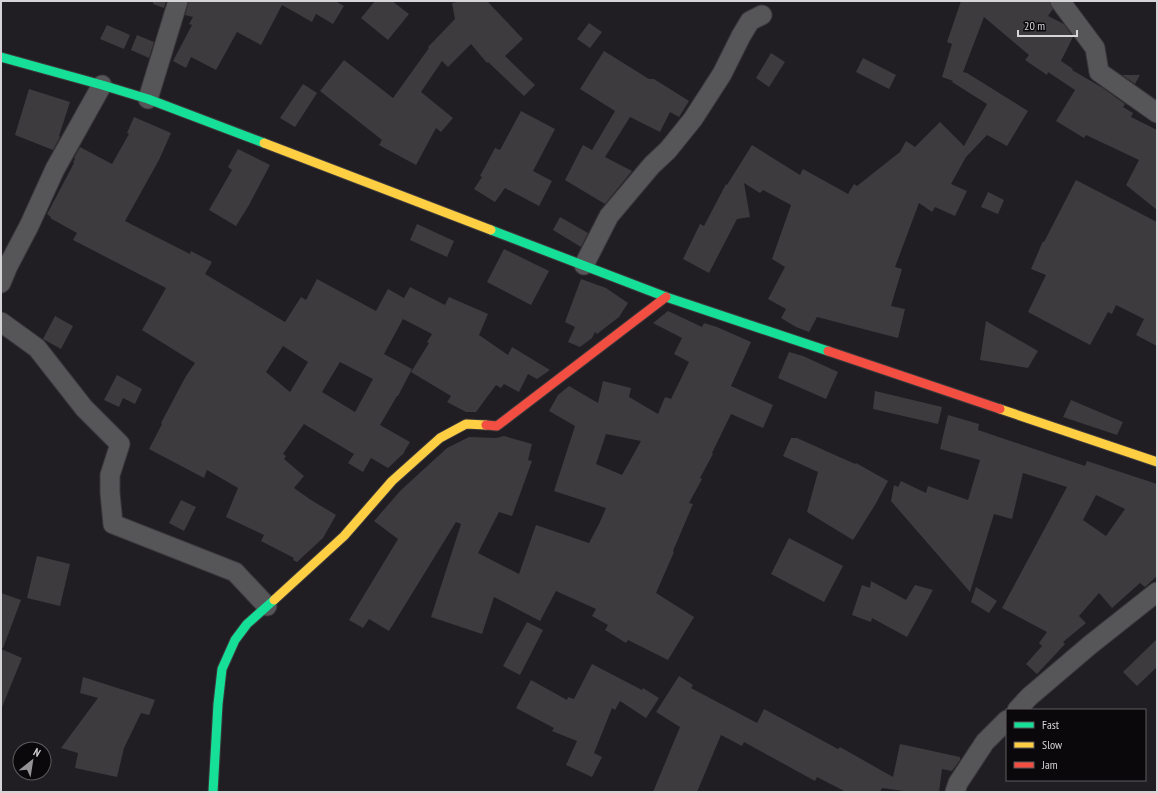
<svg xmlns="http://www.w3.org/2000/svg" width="1158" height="793" font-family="'PT Sans Narrow',sans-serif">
  <rect width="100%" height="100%" fill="#201e22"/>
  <g fill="#3d3b3e" fill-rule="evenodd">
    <polygon points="153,1 166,1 164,8 153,4"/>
    <polygon points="189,1 335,1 344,6 333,24 316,14 312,22 282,5 261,45 237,32 216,70 191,57 186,68 173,61 192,25 189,24 193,17 185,15"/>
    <polygon points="375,1 392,1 409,14 388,40 361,18"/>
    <polygon points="462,1 487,1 523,39 505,56 535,85 524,96 488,62 487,63 471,44 448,67 442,61 421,92 453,118 441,132 436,128 416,165 379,145 382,140 320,91 344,60 393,98 429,48 428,47 455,19 452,3"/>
    <polygon points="961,1 1049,1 1053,9 1048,16 1064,24 1073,37 1061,61 1073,69 1072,70 1103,88 1125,104 1123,107 1133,113 1131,117 1157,130 1157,210 1126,185 1139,160 1086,135 1084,138 1056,121 1075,90 1048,72 1047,75 1025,60 1029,55 984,17 963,72 967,73 1028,111 1007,146 987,135 966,157 951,184 967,191 955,216 935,207 932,212 919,203 895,267 902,269 891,306 905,309 898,338 817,317 809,332 796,327 781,318 786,309 768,299 785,267 772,259 791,205 763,190 760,193 744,183 750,217 737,219 709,273 683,259 700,224 704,226 726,184 727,185 752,145 800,175 803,169 848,194 854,184 857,186 900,152 906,141 915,147 940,122 964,146 987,104 952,82 953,81 942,77 952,44 947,42"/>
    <polygon points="589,23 602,32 590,48 577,39"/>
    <polygon points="107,25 130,35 124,49 100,39"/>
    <polygon points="137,35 154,42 149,58 131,50"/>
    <polygon points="604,51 649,79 654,79 689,101 679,117 670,112 660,132 630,117 605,157 632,171 605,204 565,180 583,145 592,150 615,111 580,89"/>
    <polygon points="771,53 785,62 769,87 756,78"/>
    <polygon points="863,58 896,75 889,89 856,72"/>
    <polygon points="1122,75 1140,75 1135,84"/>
    <polygon points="303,84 317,93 295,127 280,118"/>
    <polygon points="29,89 70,102 59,136 60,137 53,150 15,135"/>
    <polygon points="521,111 555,129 533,171 552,181 539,206 505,188 495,202 474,189 482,177 480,176 495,148 500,150"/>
    <path d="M134 117 171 133 159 160 125 221 190 254 191 251 212 262 205 274 285 322 301 297 306 300 317 279 376 311 388 289 404 298 410 287 445 305 449 297 488 314 479 335 508 355 512 347 550 370 537 379 528 374 519 392 504 384 501 388 496 385 476 412H466L447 402 451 396 411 372 429 343 427 342 432 334 403 319 384 354 412 369 398 396H397L380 425 410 442 404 452V453L388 468 371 458 363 472 348 463 354 454 304 424 283 454 286 456 284 459 304 476 294 488 311 500 336 515 323 538 297 562 293 560 294 558 261 541 264 535 226 517 238 488 207 470 204 478 149 449 162 424 161 423 186 376 195 363 142 330 166 288 73 240 77 233 50 218 51 217 47 214 74 163 73 162 75 159 74 158 80 147 112 164 129 134 127 133ZM283 346 308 362 290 392 266 372ZM340 362 373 379 355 412 322 392Z"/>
    <polygon points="238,149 270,165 249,205 236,226 209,210 232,170 228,167"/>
    <polygon points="1076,180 1157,222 1157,346 1136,335 1144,319 1116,305 1112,314 1108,312 1090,345 1028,312 1046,275 1031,269 1043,241 1044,242"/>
    <polygon points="988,192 1004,200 998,214 981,207"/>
    <polygon points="560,217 588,233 581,247 553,230"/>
    <polygon points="417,224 454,241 447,257 410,240"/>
    <polygon points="504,249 549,271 531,305 487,282"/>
    <polygon points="581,279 606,288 628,303 619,317 597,334 595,332 592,338 580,347 568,342 575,327 565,322"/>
    <path d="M668 311 702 327 704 323 717 327 751 342 731 386 773 405 763 428 731 414 712 453 713 454 700 478 702 479 689 503 693 504 673 551 674 552 656 593 694 617 668 660 628 640 626 643 605 630 608 625 592 616 596 609 556 591 540 621 494 597 482 634 431 617 461 524 456 522 389 631 369 619 363 628 349 620 398 539 374 521 401 490 447 448 469 437 496 438 504 436 532 444 528 460 532 461 512 516 499 512 478 553 519 574 536 525 589 543 599 524 606 508 554 491 575 426 549 411 558 395 569 386 598 403 603 381 631 388 629 397 658 414 665 397 671 399 689 362 674 354 682 338 653 323ZM606 434 641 441 622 475 596 464Z"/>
    <polygon points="55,316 73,326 61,349 43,339"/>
    <polygon points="986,321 1038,351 1028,368 980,360"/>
    <polygon points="789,352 803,356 838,372 826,399 778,378"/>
    <polygon points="117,375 142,389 135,404 123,398 119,407 104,400"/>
    <polygon points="875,391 942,407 938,424 873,409"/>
    <polygon points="1071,400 1123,422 1117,435 1063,417"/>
    <path d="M948 415 979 424 978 430 1085 466 1087 461 1157 484V576L1145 587 1140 583 1112 608 1099 593 1079 616 1086 623 1063 642 1065 644 1037 674 1026 664 1042 646 1039 643 1047 632 1002 608 1067 487 1023 473 1012 519 994 514 970 592 891 501 894 485 898 487 901 481 926 493 928 486 968 500 980 460 940 449ZM1096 495 1125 509 1106 536 1083 520Z"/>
    <polygon points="791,438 797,438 855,464 856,463 888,481 875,505 853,540 807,512 818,472 783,456"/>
    <polygon points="181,500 196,507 184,531 169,523"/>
    <polygon points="789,538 843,566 824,602 771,574"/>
    <polygon points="37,556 70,564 60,606 27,598"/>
    <polygon points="871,581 906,600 915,585 933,590 907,637 872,618 871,622 852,615 862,585 870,588"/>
    <polygon points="976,587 997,601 989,613 971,602"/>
    <polygon points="1,593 21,600 3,648 1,648"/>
    <polygon points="527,622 543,630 520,675 503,666"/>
    <polygon points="1157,639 1157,667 1137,686 1123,672"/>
    <polygon points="1,649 22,658 2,707 1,707"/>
    <polygon points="592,664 642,690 643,688 659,698 646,718 620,701 615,710 612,708 594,753 602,757 592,777 566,765 577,741 552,731 554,728 516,708 531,680 567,700 568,697 574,699"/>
    <polygon points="679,676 693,685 691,688 757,723 764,709 838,749 840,747 893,777 900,744 960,757 960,760 952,771 942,769 939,792 911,792 882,788 880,792 846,792 817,777 815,781 744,742 742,746 721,735 697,792 653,792 680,727 656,712"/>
    <polygon points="83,677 155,700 149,715 141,713 124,748 117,777 75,768 78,753 61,748 98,698 80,693"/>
  </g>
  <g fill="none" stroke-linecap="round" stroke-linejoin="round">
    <g stroke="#3b393c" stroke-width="21">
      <g id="street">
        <polyline points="1060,1 1095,48 1099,72 1157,113"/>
        <polyline points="148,99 178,1"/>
        <polyline points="584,265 609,216 652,165 668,150 693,119 722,74 741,36 750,21 762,15"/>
        <polyline points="1,283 8,266 29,226 55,169 102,85"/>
        <polyline points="1,322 37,348 84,408 120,444 110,475 110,493 113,524 235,572 267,606"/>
        <polyline points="1017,710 1029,697 1090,645 1157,592"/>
        <polyline points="955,792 958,783 985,742 1007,720"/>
      </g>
    </g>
    <g stroke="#3b393c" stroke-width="11">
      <g id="fast">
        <polyline points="1,57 102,85 148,99 264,143"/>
        <polyline points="491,230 666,297 828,351"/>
        <polyline points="213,792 218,704 222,669 235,640 247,624 274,600"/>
      </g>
    </g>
    <g stroke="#3b393c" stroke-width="11">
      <g id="slow">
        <polyline points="264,143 491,230"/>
        <polyline points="1000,409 1157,462"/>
        <polyline points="274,600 344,536 392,481 440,438 466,424 486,425"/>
      </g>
    </g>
    <g stroke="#3b393c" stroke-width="11">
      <g id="jam">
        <polyline points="828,351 1000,409"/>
        <polyline points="486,425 497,426 666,297"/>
      </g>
    </g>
    <use href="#street" stroke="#565558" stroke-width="19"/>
    <use href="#fast" stroke="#16e098" stroke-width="9"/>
    <use href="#slow" stroke="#ffcf43" stroke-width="9"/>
    <use href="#jam" stroke="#f24e42" stroke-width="9"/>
  </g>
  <rect width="1158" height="793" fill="none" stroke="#d7d4d8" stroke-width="4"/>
  <rect x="1006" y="709" width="140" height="72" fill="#0a080b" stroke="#5c5a5d"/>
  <rect x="1014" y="722" width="20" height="6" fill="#16e098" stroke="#5c5a5d"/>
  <text x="1042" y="729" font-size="12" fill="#d7d4d8">Fast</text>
  <rect x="1014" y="742" width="20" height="6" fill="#ffcf43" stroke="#5c5a5d"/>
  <text x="1042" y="749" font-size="12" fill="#d7d4d8">Slow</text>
  <rect x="1014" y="762" width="20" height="6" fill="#f24e42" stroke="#5c5a5d"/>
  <text x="1042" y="769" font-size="12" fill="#d7d4d8">Jam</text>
  <g transform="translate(32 761) rotate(30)"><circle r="19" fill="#0a080b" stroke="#5c5a5d"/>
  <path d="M0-3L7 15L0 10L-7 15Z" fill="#979498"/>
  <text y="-6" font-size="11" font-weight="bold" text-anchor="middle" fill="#d7d4d8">N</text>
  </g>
  <path d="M1018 30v6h59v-6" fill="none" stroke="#d7d4d8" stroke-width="2"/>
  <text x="1024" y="30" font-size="12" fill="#d7d4d8" stroke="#0a080b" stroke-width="3" paint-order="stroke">20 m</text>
</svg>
